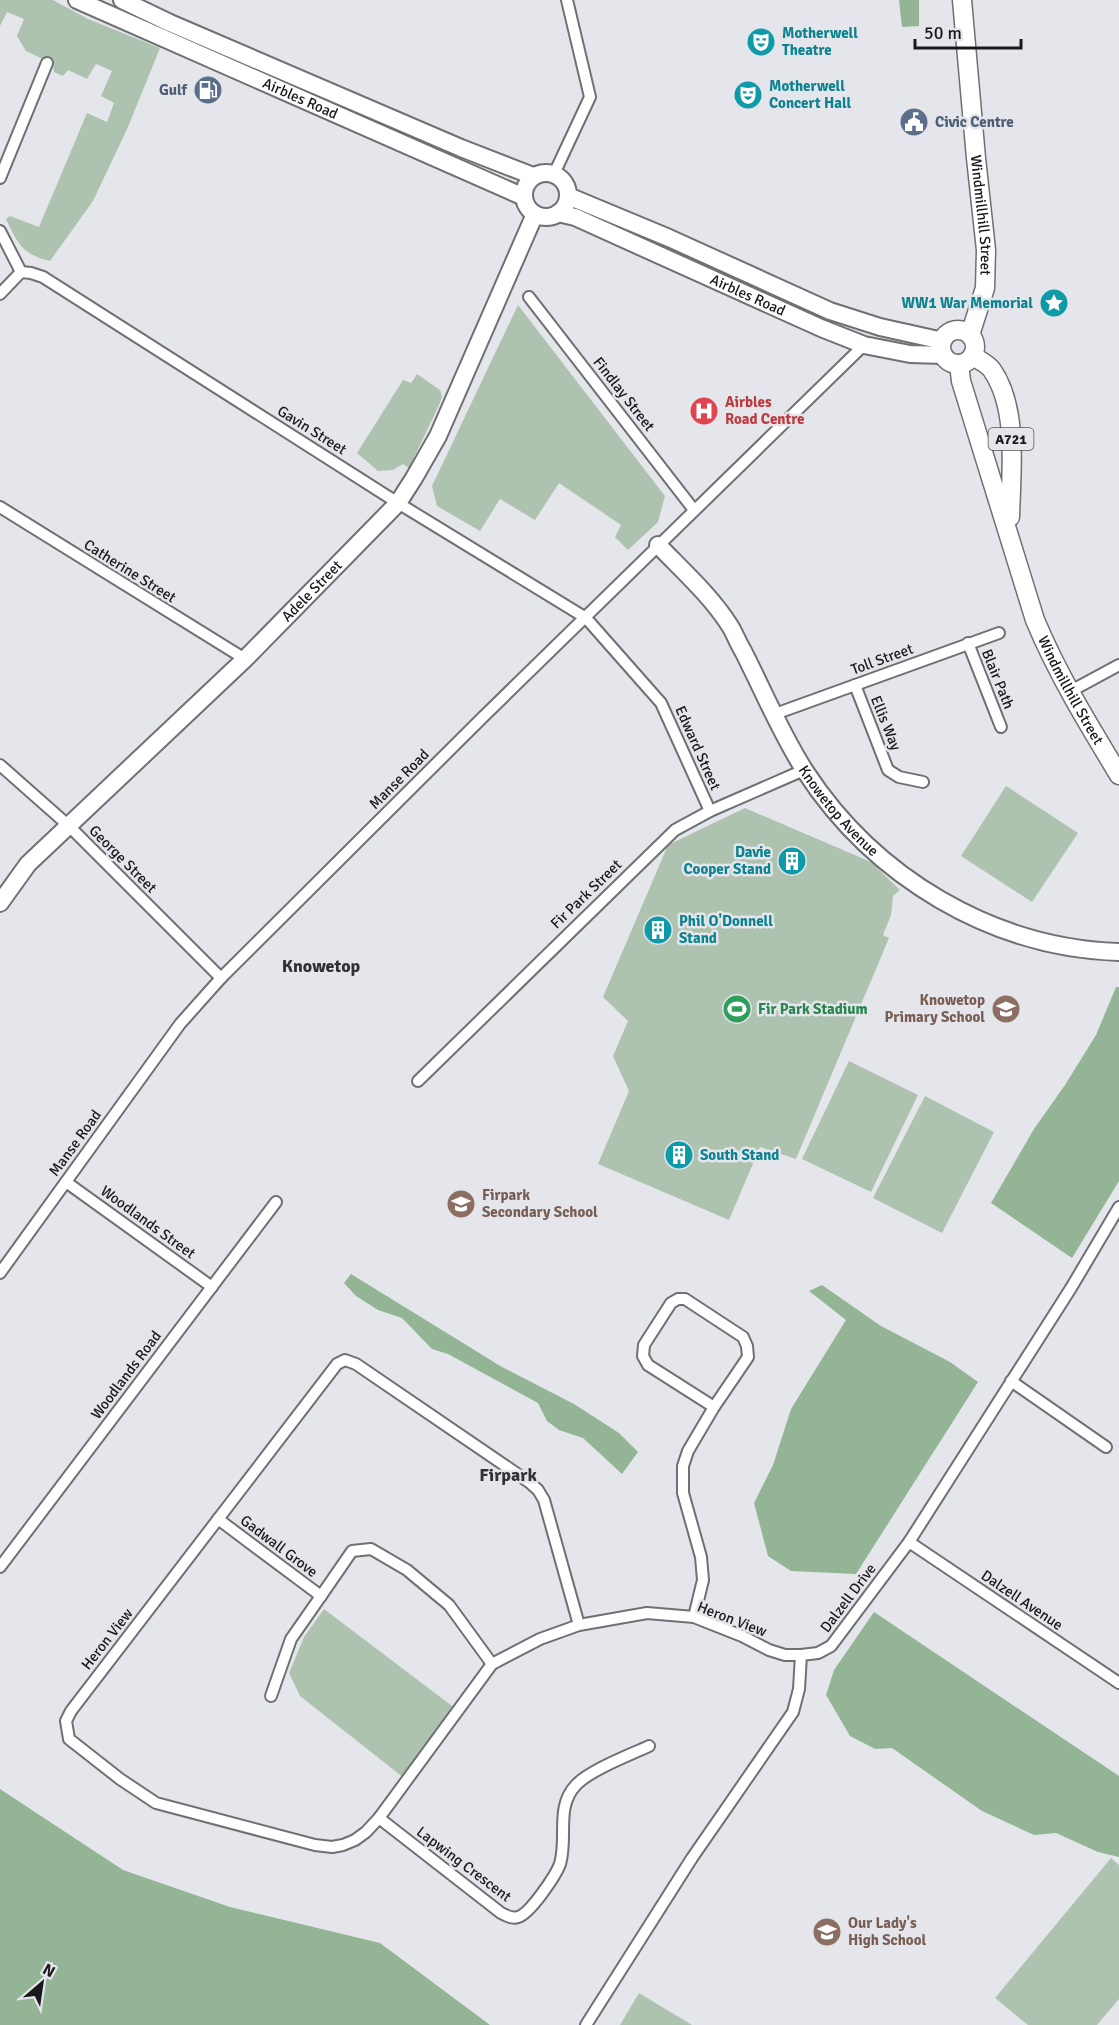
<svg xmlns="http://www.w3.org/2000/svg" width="1119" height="2025" font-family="Signika,sans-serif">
  <rect width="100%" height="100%" fill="#e5e6eb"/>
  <g fill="#aec3af">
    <path d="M0 0H53L88 19 160 48 128 127 93 201 50 261C23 255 17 243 6 219L10 216 39 227 87 113 107 122 114 103 101 96 112 71 96 64 87 79 68 70 63 76 54 72 53 64 26 51 17 36 24 19 7 12 0 26Z"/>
    <polygon points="518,305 665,496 658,522 628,550 615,537 621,525 559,483 535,520 500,499 480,531 437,506 432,486"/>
    <polygon points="417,374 440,390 442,396 440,403 409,468 403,464 393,470 378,471 357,453 403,380 411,383"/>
    <polygon points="1006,786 1078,833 1032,902 961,856"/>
    <polygon points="745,808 871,862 900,890 893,896 891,915 883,935 889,938 796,1159 760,1147 729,1220 598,1164 629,1091 613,1056 628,1021 603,997 668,845"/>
    <polygon points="849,1061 918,1095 871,1192 802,1159"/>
    <polygon points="925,1096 994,1132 942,1233 873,1198"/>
    <polygon points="324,1609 456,1709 404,1778 300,1696 289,1673 304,1637"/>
    <polygon points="1111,1858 1119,1865 1119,1999 1097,2025 1028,2025 995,1998"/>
    <polygon points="639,1993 692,2025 620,2025"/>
  </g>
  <g fill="#93b596">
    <polygon points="899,0 919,0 919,26 902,27"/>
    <polygon points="1116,987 1119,987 1119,1181 1072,1258 991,1203 1034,1129 1065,1085 1096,1035"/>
    <polygon points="351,1274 502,1367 574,1404 619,1433 638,1452 622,1474 583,1438 559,1430 547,1421 538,1403 448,1354 432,1349 402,1318 378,1310 356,1296 344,1283"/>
    <polygon points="822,1285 881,1326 950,1362 978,1382 856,1574 791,1571 768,1556 754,1503 773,1465 791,1409 846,1320 809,1291"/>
    <polygon points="874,1612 1119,1776 1119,1857 1098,1852 1056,1833 1034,1835 982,1811 892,1748 875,1749 850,1736 826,1695 834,1670"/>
    <polygon points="0,1789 123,1870 230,1907 380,1943 490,2025 0,2025"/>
  </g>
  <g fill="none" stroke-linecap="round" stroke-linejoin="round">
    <g stroke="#6f7074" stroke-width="14">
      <g id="street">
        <polyline points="554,174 590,97 567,0"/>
        <polyline points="0,178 47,63"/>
        <polyline points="0,231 21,272"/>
        <polyline points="21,272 31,273 43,277 398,503 586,618 661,703 710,811"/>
        <polyline points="0,294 21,272"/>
        <polyline points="529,297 694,510"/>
        <polyline points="0,507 245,659"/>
        <polyline points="968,643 1001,727"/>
        <polyline points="855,685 888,770 899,777 923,782"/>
        <polyline points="1069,692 1119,665"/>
        <polyline points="775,714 999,633"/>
        <polyline points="0,765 69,826 221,978"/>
        <polyline points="418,1081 675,830 710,811 804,770"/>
        <polyline points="66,1182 212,1287"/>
        <polyline points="0,1273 180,1024 221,978 483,717 864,345"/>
        <polyline points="1011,1381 1106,1447"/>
        <polyline points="218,1519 321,1596 352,1551 371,1549 407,1570 449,1605 492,1664"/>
        <polyline points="909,1542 1119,1683"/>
        <polyline points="0,1567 276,1202"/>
        <polyline points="694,1617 703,1580 701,1557 683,1493 683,1466 688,1451 714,1407 748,1357 747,1346 743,1337 685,1299 678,1299 671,1303 644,1345 643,1356 648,1365 714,1407"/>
        <polyline points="579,1625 544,1500 538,1490 529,1482 356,1364 345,1360 337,1364 71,1711 66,1721 69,1739 120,1779 156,1803 315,1845 332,1847 343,1845 355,1840 366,1832 379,1818 492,1664 540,1639 579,1625 647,1613 694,1617 742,1636 769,1650 785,1655 801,1655"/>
        <polyline points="271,1696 291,1639 321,1596"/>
        <path d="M379 1818 501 1913C507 1916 512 1919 518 1917 530 1914 556 1875 560 1864 568 1837 555 1807 576 1785 590 1770 630 1755 649 1746"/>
        <polyline points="586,2025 692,1858 793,1712 799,1689 801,1655 818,1653 831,1646 909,1542 1071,1288 1119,1207"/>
      </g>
    </g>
    <g stroke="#6f7074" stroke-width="20">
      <g id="secondary">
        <path id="s1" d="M77 0 524 197"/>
        <polyline points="122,0 170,23 461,148 533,176"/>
        <circle cx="546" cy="195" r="22"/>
        <polyline points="568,196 669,238 830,311 880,327 943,341"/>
        <path id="s2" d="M558 213 575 217 821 328 864 345 910 354 944 355"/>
        <path id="s3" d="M658 545C683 571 711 596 730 626 735 634 738 643 743 651 763 690 781 734 805 771 874 877 992 948 1119 952"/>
        <path id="s4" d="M0 903 28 864 245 659 398 503 414 478 438 436 535 214"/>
      </g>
    </g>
    <g stroke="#6f7074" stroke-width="21">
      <g id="primary">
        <path id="s5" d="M962 0 976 158 986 250 985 288 970 335"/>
        <circle cx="958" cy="347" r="17"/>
        <path d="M973 356C979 360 988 364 992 370 1019 409 1011 472 1010 517"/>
        <path id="s6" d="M959 364 961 381 1035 620C1058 675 1088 724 1119 775"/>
      </g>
    </g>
    <use href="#street" stroke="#fff" stroke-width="10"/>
    <use href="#secondary" stroke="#fff" stroke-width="16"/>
    <use href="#primary" stroke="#fff" stroke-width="18"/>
  </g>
  <defs>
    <g id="theatre-disc" transform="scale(1.5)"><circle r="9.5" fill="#0f9aa8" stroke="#e5e6eb"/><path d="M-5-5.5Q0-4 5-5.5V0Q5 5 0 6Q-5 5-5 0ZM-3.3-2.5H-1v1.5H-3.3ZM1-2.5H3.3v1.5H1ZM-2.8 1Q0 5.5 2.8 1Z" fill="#fff"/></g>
    <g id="fuel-disc" transform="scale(1.5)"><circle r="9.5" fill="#5c6f8a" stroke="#e5e6eb"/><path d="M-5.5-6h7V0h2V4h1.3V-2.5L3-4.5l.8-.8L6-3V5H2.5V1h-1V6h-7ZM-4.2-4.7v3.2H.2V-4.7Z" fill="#fff"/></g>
    <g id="civic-disc" transform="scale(1.5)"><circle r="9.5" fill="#5c6f8a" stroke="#e5e6eb"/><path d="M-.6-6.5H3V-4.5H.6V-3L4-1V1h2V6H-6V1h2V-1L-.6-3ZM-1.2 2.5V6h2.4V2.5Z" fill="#fff"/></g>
    <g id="sight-disc" transform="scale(1.5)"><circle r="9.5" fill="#0f9aa8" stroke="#e5e6eb"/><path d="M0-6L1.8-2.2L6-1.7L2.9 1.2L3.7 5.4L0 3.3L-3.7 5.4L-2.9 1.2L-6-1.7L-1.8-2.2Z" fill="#fff"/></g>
    <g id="hospital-disc" transform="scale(1.5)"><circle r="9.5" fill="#e0444e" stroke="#e5e6eb"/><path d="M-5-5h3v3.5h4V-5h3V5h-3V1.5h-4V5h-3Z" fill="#fff"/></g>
    <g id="building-disc" transform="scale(1.5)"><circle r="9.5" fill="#0f9aa8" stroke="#e5e6eb"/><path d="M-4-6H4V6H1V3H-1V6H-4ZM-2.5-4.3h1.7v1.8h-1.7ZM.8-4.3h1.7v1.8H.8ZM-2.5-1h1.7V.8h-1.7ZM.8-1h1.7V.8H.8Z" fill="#fff"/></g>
    <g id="stadium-disc" transform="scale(1.5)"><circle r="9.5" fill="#2e9e5b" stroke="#e5e6eb"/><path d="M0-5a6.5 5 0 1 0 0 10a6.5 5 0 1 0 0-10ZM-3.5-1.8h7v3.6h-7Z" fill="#fff"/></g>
    <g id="school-disc" transform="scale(1.5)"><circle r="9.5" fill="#8d6e63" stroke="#e5e6eb"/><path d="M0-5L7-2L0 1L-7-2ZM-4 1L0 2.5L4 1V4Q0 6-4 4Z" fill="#fff"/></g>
  </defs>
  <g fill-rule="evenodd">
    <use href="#theatre-disc" x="761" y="42"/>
    <use href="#fuel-disc" x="208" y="90"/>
    <use href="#theatre-disc" x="748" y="95"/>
    <use href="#civic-disc" x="914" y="122"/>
    <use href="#sight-disc" x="1054" y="303"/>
    <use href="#hospital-disc" x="704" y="411"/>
    <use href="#building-disc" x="792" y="861"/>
    <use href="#building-disc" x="658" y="930"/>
    <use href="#stadium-disc" x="737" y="1009"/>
    <use href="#school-disc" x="1006" y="1009"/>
    <use href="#building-disc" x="679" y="1155"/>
    <use href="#school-disc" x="461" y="1204"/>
    <use href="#school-disc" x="827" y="1932"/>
  </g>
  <g text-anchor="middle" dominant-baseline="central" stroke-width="5" stroke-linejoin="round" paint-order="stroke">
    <rect fill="#e5e6eb" stroke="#565659" stroke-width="1.5" x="988.5" y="428" width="45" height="22" rx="4.5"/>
    <g font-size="14" font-weight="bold" fill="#19191b">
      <text x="1011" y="439">A721</text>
    </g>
    <g font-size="15" font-weight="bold" fill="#0d838f" stroke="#e5e6eb" text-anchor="start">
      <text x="782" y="33">Motherwell<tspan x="782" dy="17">Theatre</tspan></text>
      <text x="769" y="86">Motherwell<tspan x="769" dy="17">Concert Hall</tspan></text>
      <text x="1033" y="303" text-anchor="end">WW1 War Memorial</text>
      <text x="771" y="852" text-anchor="end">Davie<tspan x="771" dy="17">Cooper Stand</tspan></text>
      <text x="679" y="921">Phil O'Donnell<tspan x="679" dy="17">Stand</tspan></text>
      <text x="700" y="1155">South Stand</text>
    </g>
    <g font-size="15" font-weight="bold" fill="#4e5e75" stroke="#e5e6eb" text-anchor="end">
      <text x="187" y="90">Gulf</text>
      <text x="935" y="122" text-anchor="start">Civic Centre</text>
    </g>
    <g font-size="15" fill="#19191b" stroke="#e5e6eb">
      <text stroke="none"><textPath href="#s1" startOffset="244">Airbles Road</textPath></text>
      <text stroke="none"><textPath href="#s5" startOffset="216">Windmillhill Street</textPath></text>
      <text stroke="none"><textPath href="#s2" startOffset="207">Airbles Road</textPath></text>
      <text transform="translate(624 394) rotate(52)">Findlay Street</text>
      <text transform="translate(312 430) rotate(32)">Gavin Street</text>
      <text transform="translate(130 571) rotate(32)">Catherine Street</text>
      <text stroke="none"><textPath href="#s4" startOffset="442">Adele Street</textPath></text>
      <text transform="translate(882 659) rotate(-20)">Toll Street</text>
      <text transform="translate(998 679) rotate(68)">Blair Path</text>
      <text stroke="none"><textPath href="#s6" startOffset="346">Windmillhill Street</textPath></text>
      <text transform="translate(886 723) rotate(68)">Ellis Way</text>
      <text transform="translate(698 748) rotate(66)">Edward Street</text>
      <text transform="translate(399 779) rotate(-45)">Manse Road</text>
      <text stroke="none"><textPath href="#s3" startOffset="324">Knowetop Avenue</textPath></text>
      <text transform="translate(123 859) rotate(45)">George Street</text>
      <text transform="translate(586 894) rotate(-44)">Fir Park Street</text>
      <text transform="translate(75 1143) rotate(-54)">Manse Road</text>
      <text transform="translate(148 1222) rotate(36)">Woodlands Street</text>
      <text transform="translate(126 1375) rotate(-53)">Woodlands Road</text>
      <text transform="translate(279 1546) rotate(37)">Gadwall Grove</text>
      <text transform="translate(848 1598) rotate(-53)">Dalzell Drive</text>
      <text transform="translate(1022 1600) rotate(34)">Dalzell Avenue</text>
      <text transform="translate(732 1619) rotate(21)">Heron View</text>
      <text transform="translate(107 1639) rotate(-52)">Heron View</text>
      <text transform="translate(464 1864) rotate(37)">Lapwing Crescent</text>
    </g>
    <g font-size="15" font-weight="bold" fill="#be3a42" stroke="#e5e6eb" text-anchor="start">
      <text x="725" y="402">Airbles<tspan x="725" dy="17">Road Centre</tspan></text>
    </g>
    <g font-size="15" font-weight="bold" fill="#785e54" stroke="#e5e6eb" text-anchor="start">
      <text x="985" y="1000" text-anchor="end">Knowetop<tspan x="985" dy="17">Primary School</tspan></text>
      <text x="482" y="1195">Firpark<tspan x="482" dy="17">Secondary School</tspan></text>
      <text x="848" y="1923">Our Lady's<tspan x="848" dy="17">High School</tspan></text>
    </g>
    <g font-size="15" font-weight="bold" fill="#27864d" stroke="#e5e6eb" text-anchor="start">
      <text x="758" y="1009">Fir Park Stadium</text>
    </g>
    <g font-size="18" font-weight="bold" fill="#313236" stroke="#e5e6eb">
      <text x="321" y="966">Knowetop</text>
      <text x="508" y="1475">Firpark</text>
    </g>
  </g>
  <g transform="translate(42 1983) rotate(29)" stroke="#e5e6eb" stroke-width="4.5" paint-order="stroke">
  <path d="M0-4.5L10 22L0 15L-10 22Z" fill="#19191b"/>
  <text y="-9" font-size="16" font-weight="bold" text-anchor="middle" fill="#19191b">N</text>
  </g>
  <path d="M915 39v9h106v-9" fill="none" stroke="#19191b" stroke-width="3"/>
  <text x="924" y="39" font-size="18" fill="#19191b" stroke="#e5e6eb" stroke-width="4.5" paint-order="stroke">50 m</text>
</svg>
